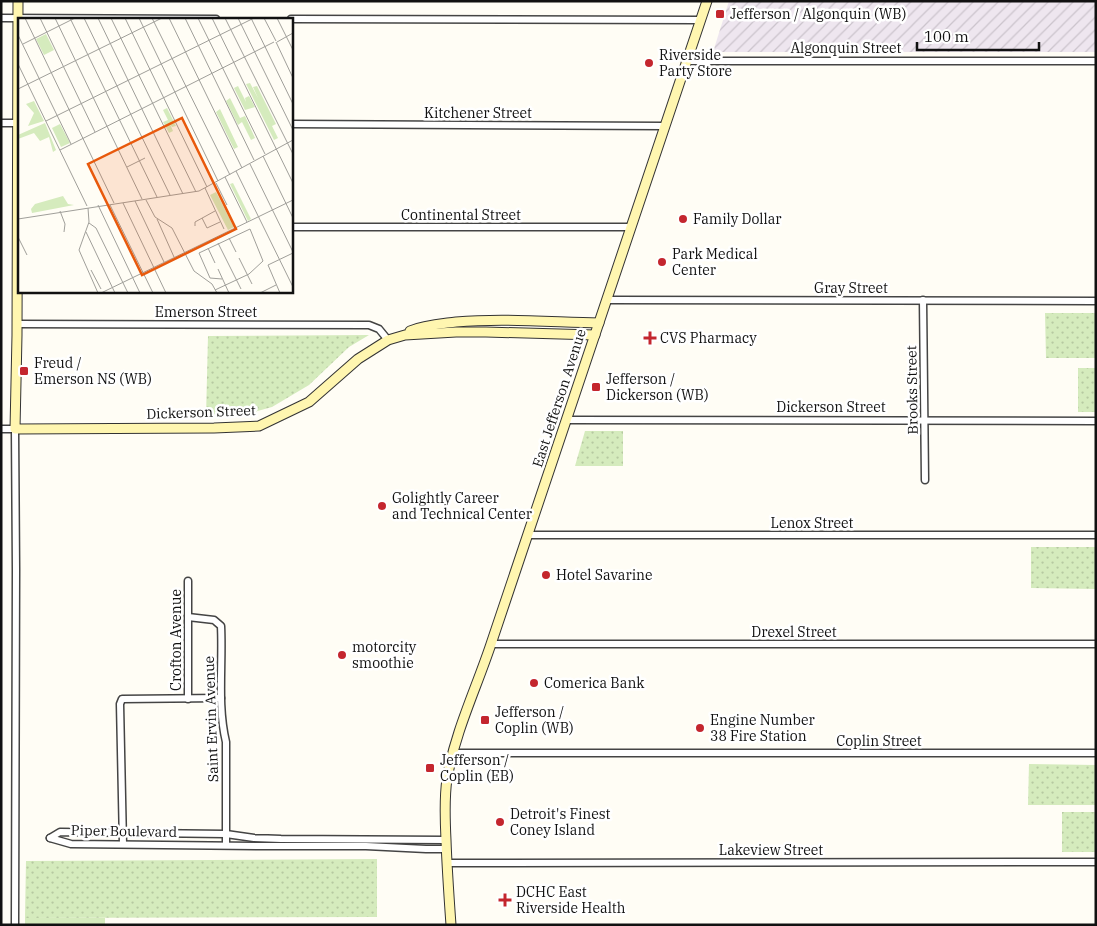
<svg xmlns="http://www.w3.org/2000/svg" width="1097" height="926" font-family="'IBM Plex Serif',serif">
  <defs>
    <pattern id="industrial-furrows" width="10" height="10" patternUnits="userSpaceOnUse" patternTransform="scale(1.25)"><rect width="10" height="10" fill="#eee6ef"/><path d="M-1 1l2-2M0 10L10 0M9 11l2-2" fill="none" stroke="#cbc4cc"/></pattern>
    <pattern id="grass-dots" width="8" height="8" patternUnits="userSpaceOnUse" patternTransform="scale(1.25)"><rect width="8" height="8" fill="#d5ebbd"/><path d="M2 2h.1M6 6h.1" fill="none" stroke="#b6c8a1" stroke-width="1.8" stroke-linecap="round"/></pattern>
  </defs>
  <rect width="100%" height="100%" fill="#fffdf5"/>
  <polygon fill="url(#industrial-furrows)" points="729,1 1096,1 1096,52 713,52"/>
  <g fill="url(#grass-dots)">
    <polygon points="1045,313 1096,313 1096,358 1046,358"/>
    <polygon points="369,335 349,347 309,385 272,407 239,416 206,417 208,336"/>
    <rect x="1078" y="368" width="18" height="44"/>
    <polygon points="585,431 623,431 623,466 575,466"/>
    <polygon points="1031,547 1096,547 1096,589 1031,588"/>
    <polygon points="1029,764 1096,765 1096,805 1028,805"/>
    <rect x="1062" y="812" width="34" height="40"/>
    <polygon points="377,859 377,917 25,918 26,861"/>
  </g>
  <rect fill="#d5ebbd" x="25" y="918" width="80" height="7"/>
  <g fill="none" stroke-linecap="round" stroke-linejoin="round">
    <g stroke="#444" stroke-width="9">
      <g id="street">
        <polyline points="1,18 216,19"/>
        <polyline points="291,19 701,20"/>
        <polyline points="687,61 1096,61"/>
        <polyline points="1,123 19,123"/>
        <polyline points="291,124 665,126"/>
        <polyline points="291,227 631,227"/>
        <polyline points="607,300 1096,301"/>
        <polyline points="923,300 925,480"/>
        <polyline points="17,324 369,325 379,329 388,340"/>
        <polyline points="566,420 1096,421"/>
        <polyline points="1,429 15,429 16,570 15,925"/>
        <polyline points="528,535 1096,535"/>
        <path d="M188 617 214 620 221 626C223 665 217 704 226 742V845"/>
        <polyline points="491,644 1096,644"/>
        <polyline points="188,699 188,581"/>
        <polyline points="453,753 1096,753"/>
        <polyline points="50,838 60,832 226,834 254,838 281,839 446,840"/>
        <polyline points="50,838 71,844 261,846 366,846 426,849 446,849"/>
        <polyline points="123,844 120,704 122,699 221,698"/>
        <polyline points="447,863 1096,862"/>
      </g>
    </g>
    <g stroke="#333" stroke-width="11">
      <g id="secondary">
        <polyline points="18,1 17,335 15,429 214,428 259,426 309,402 358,359 388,340 405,335 456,332 486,332 595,335"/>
        <path d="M410 331C424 325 441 324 456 322 503 318 551 322 599 323"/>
        <path d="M451 925C449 897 447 869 446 840 445 820 444 799 447 779 455 732 476 689 491 644L707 1"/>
      </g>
    </g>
    <use href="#street" stroke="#fff" stroke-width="6"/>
    <use href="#secondary" stroke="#fff6b0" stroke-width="9"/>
  </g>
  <g fill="#c4262e" stroke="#fff" stroke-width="2">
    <rect x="715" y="9" width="10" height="10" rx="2.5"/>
    <circle cx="649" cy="63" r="5"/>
    <circle cx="683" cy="219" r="5"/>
    <circle cx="662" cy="262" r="5"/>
    <path d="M647.5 330.5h5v5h5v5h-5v5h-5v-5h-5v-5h5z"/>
    <rect x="19" y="366" width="10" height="10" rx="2.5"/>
    <rect x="591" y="382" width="10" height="10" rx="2.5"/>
    <circle cx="382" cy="506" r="5"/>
    <circle cx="546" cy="575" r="5"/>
    <circle cx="342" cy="655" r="5"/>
    <circle cx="534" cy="683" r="5"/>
    <rect x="480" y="715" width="10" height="10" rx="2.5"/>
    <circle cx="700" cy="728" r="5"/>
    <rect x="425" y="763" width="10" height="10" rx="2.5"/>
    <circle cx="500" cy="822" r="5"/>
    <path d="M502.5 892.5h5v5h5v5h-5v5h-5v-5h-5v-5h5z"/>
  </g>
  <g text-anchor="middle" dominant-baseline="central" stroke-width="5" stroke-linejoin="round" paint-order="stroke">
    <g font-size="14" fill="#111" stroke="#fff" text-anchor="start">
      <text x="730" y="14">Jefferson / Algonquin (WB)</text>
      <text x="659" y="55">Riverside<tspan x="659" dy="16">Party Store</tspan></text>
      <text x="693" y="219">Family Dollar</text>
      <text x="672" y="254">Park Medical<tspan x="672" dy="16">Center</tspan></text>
      <text x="660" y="338">CVS Pharmacy</text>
      <text x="34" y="363">Freud /<tspan x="34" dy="16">Emerson NS (WB)</tspan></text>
      <text x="606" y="379">Jefferson /<tspan x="606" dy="16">Dickerson (WB)</tspan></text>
      <text x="392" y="498">Golightly Career<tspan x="392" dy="16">and Technical Center</tspan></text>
      <text x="556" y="575">Hotel Savarine</text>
      <text x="352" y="647">motorcity<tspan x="352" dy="16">smoothie</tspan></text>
      <text x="544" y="683">Comerica Bank</text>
      <text x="495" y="712">Jefferson /<tspan x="495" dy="16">Coplin (WB)</tspan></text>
      <text x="710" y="720">Engine Number<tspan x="710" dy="16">38 Fire Station</tspan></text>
      <text x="440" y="760">Jefferson /<tspan x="440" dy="16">Coplin (EB)</tspan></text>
      <text x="510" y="814">Detroit's Finest<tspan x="510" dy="16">Coney Island</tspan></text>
      <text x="516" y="892">DCHC East<tspan x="516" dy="16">Riverside Health</tspan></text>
    </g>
    <g font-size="14" fill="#111" stroke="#fff">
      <text x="846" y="48">Algonquin Street</text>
      <text x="478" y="113">Kitchener Street</text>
      <text x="461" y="215">Continental Street</text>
      <text x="851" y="288">Gray Street</text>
      <text x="206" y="312">Emerson Street</text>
      <text transform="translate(912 390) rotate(-91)">Brooks Street</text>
      <text transform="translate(559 398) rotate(-72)">East Jefferson Avenue</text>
      <text x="831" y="407">Dickerson Street</text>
      <text transform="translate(201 412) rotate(-2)">Dickerson Street</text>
      <text x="812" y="523">Lenox Street</text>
      <text x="794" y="632">Drexel Street</text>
      <text transform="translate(176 640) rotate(-90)">Crofton Avenue</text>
      <text transform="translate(211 719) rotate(-92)">Saint Ervin Avenue</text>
      <text x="879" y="741">Coplin Street</text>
      <text transform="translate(124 831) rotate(1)">Piper Boulevard</text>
      <text x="771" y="850">Lakeview Street</text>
    </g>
  </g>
  <g transform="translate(18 18)">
    <rect width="275" height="275" fill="#fffdf5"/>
    <path d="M232 65 240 80 235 69 239 68 258 106 254 108 260 120 256 122 228 66ZM220 68 228 84 227 80 231 78 237 89 227 92 216 70ZM212 80 222 100 227 98 237 120 233 122 224 104 220 107 208 83ZM16 83 26 103 10 108 16 95 8 86ZM149 90 158 108 154 109 152 106 155 113 151 115 145 104 150 102 145 92ZM202 91 220 129 216 131 198 94ZM27 105 38 132 35 134 31 119 22 123 16 115 0 121V117ZM42 106 52 125 43 129 34 110ZM215 165 233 201 230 203 212 166ZM198 174 216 209 210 212 192 177ZM45 178 50 186 56 187 14 195 13 191 17 186Z" fill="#d5ebbd"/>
    <path d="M28 16 36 32 26 37 18 21Z" fill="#d5ebbd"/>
    <path fill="none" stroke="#a09f9a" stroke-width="1" d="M7 0 96 185M22 0 77 114M37 0 124 181M52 0 139 179M66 0 152 177M80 0 165 176M93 0 178 174M107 0 189 169M121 0 200 163M134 0 212 157M151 0 224 150M167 0 236 142M180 0 247 136M194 0 275 165M207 0 275 136M220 0 275 112M233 0 275 86M246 0 258 23M259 0 275 32M0 17 53 126M258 24 275 60M259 24 275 15M5 26 57 0M0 46 69 188M0 71 144 0M28 103 236 0M42 132 256 24M245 138 275 200M232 146 275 234M109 149 127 140M218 153 275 269M207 159 229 204M198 165 209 187M187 170 206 211M128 182 137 199 154 210 176 253 194 266 199 275M117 183 146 244M105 185 148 275M80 187 122 275M92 187 135 275M70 190 71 204 61 232 80 275M42 193 47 206 46 214M184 200 189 210 202 204M0 201 181 173 275 122M139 201 156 239M71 205 78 210 110 275M177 208V204L197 193M68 214 97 275M0 219 9 237M211 220 218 234M200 225 223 271M190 230 197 245M221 240 234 266M200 251 211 275M73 252 83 271M197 272 231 256 245 243 232 211 181 235 192 260 204 261M83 275 275 182M242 275 258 267M262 275 250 247 275 235"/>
    <path fill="#e8590c" fill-opacity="0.15" stroke="#e8590c" stroke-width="2.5" d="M164 100 218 211 124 257 70 146Z"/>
    <rect width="275" height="275" fill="none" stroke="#111" stroke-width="2.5"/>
  </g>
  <rect width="1097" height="926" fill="none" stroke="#111111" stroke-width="5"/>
  <path d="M917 42v8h122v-8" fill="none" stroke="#111111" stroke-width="2.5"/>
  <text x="924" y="42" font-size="15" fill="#111111" stroke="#ffffff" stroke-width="4" paint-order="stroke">100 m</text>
</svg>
